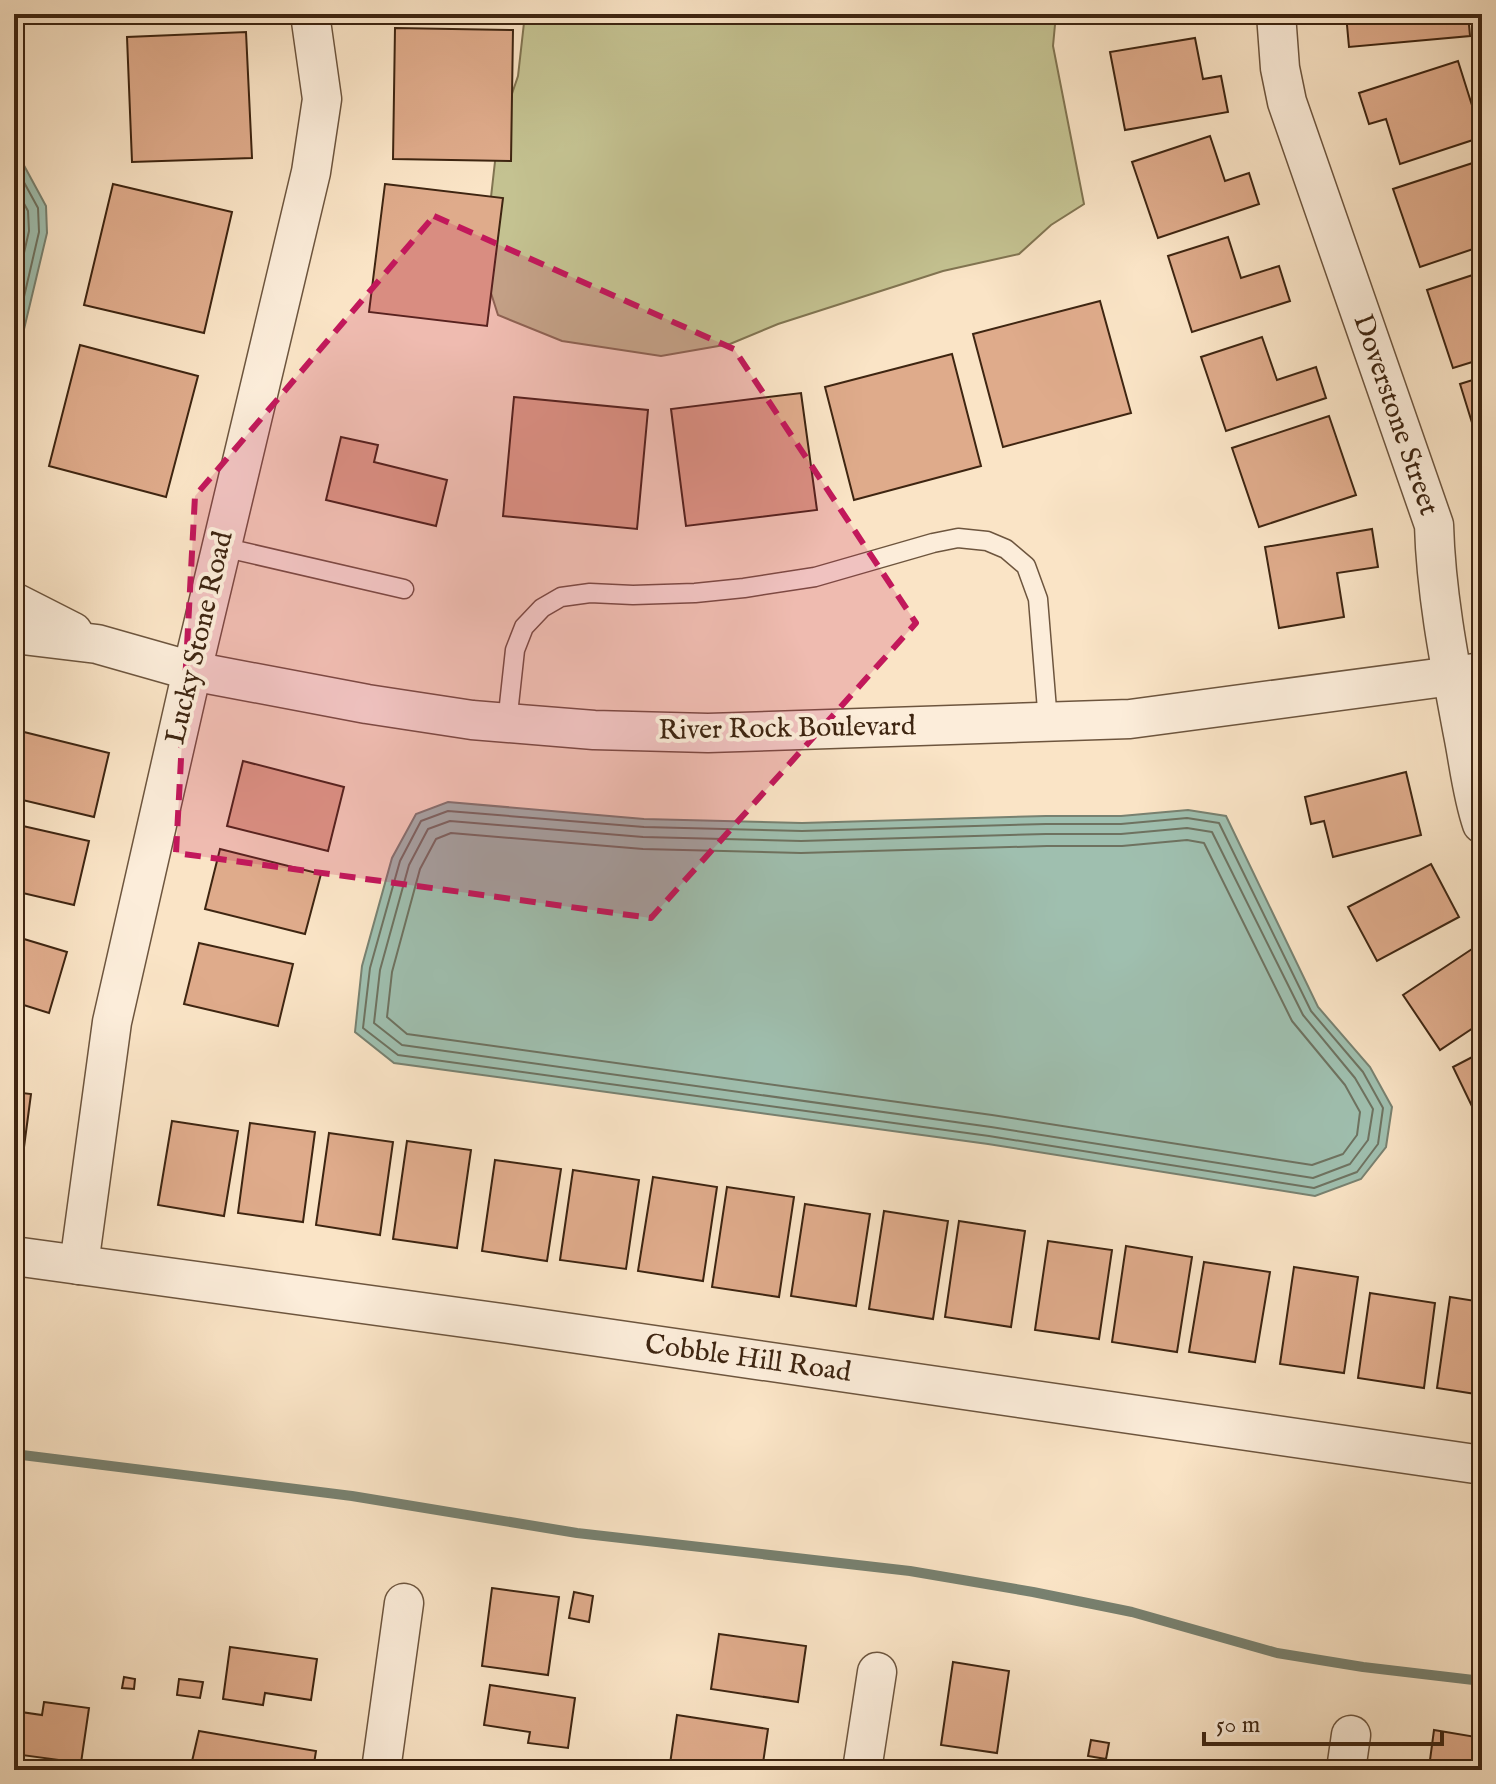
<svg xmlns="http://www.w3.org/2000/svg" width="1496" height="1784" font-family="'IM FELL English',serif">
  <rect width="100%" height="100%" fill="#fae4c6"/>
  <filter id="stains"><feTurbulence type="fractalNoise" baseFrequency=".0025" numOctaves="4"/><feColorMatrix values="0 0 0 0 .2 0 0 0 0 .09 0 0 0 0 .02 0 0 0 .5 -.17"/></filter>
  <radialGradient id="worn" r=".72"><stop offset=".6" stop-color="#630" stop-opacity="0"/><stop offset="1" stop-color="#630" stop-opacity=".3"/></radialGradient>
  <polygon fill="#c4c291" stroke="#817451" stroke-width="2" points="525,14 1056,14 1053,46 1084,204 1051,225 1019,254 943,271 778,324 730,344 661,356 562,341 498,315 483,268 498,135 518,76"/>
  <g fill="#9fbfaf" stroke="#788170" stroke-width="2">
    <polygon points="14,147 46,206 47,233 14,371"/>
    <polygon points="448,802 644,819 802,823 1046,816 1121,816 1188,810 1226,816 1318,1007 1370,1067 1392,1107 1386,1147 1361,1179 1315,1196 988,1144 394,1063 355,1032 362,966 392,858 416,814"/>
  </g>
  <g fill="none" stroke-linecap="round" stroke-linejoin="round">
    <g stroke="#6e7260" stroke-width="2">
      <polyline points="14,164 38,208 39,232 14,340"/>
      <polyline points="14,185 28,211 29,231 14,297"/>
      <polygon points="448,811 644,827 802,831 1046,824 1121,824 1187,818 1219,823 1311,1011 1363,1072 1383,1108 1378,1144 1357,1172 1314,1188 989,1136 398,1055 363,1028 370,968 400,861 421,821"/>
      <polygon points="450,821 643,837 801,841 1046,834 1121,834 1187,828 1212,832 1303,1015 1355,1078 1373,1109 1368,1140 1350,1164 1313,1178 991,1127 402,1045 374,1023 380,970 409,865 428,829"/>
      <polygon points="451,833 643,849 801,853 1047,846 1122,846 1187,840 1204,843 1292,1021 1345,1085 1360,1112 1357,1135 1343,1154 1312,1165 992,1115 407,1034 387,1017 392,972 420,869 436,839"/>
    </g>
    <polyline stroke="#788170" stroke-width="10" points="14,1454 352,1496 577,1533 910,1571 1033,1592 1132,1612 1277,1653 1363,1667 1482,1681"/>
  </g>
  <g fill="#dfab8b" stroke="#3e2511" stroke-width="2">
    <polygon points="1346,14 1468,14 1470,36 1349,47"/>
    <polygon points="395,28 513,30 511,161 393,159"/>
    <polygon points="246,32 252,158 132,162 127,37"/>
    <polygon points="1195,38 1203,79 1221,76 1228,112 1125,130 1110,52"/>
    <polygon points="1458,61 1482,137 1400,164 1386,119 1369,124 1359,93"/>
    <polygon points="1210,136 1225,181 1249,173 1259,204 1158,238 1132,162"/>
    <polygon points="1482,160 1482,246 1420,267 1393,189"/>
    <polygon points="113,184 232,212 204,333 84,305"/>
    <polygon points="385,184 503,198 487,326 369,312"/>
    <polygon points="1228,237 1241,278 1279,266 1290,301 1192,332 1168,256"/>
    <polygon points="1482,272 1482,359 1453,368 1427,290"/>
    <polygon points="1100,301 1131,413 1003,447 973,334"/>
    <polygon points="1262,337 1277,380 1316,367 1326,398 1226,431 1201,357"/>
    <polygon points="80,345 198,376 166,497 49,466"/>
    <polygon points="952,354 981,466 854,500 825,387"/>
    <polygon points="1482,377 1482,455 1460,384"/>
    <polygon points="801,393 817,510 686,526 671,409"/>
    <polygon points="514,397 648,410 637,529 503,516"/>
    <polygon points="1329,416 1356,495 1259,527 1232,448"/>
    <polygon points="341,437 378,445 374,462 447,480 436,526 326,500"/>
    <polygon points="1372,529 1378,567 1337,573 1344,617 1279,628 1265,547"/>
    <polygon points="24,732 109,753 94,817 14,798 14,774"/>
    <polygon points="243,761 344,787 328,851 227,826"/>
    <polygon points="1406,772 1421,835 1333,857 1324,821 1311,824 1305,797"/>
    <polygon points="14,824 89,841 74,905 14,891"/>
    <polygon points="220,849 321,874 305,934 205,909"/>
    <polygon points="1431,864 1459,917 1377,961 1348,907"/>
    <polygon points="14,936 67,952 49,1013 14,1002"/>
    <polygon points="199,943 293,964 278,1026 184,1004"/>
    <polygon points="1481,943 1482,1022 1440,1050 1403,995"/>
    <polygon points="1482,1052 1482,1127 1453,1067"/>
    <polygon points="14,1092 31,1094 19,1185 14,1184"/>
    <polygon points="172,1121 238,1131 224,1216 158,1205"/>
    <polygon points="250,1123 315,1132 303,1222 238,1213"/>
    <polygon points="329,1133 393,1142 380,1235 316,1225"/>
    <polygon points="407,1141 471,1150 457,1248 393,1239"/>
    <polygon points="495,1160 561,1169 547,1261 482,1251"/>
    <polygon points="573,1170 639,1180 626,1269 560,1260"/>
    <polygon points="653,1177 717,1187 703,1281 638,1271"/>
    <polygon points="727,1187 794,1197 779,1297 712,1287"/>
    <polygon points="805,1204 870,1214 856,1306 791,1296"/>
    <polygon points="884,1211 948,1221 933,1319 869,1309"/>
    <polygon points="959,1221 1025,1231 1011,1327 945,1317"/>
    <polygon points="1048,1241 1112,1250 1099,1339 1035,1330"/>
    <polygon points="1126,1246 1192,1257 1177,1352 1112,1342"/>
    <polygon points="1204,1262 1270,1272 1255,1362 1189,1352"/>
    <polygon points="1294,1267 1358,1277 1344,1373 1280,1364"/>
    <polygon points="1370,1293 1435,1303 1424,1388 1358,1378"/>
    <polygon points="1450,1297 1482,1302 1482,1395 1437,1388"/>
    <polygon points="492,1588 559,1597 548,1675 482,1666"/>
    <polygon points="574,1592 593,1596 589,1622 569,1618"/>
    <polygon points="719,1634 806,1646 798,1702 711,1689"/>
    <polygon points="230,1647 317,1659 311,1700 265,1693 263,1705 223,1699"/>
    <polygon points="953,1662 1009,1671 997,1753 941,1745"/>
    <polygon points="124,1677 135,1679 134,1689 122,1688"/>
    <polygon points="179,1679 203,1682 200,1698 177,1695"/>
    <polygon points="490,1685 575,1698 568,1748 528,1743 530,1732 484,1725"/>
    <polygon points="44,1702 89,1708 81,1763 14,1754 14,1711 42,1715"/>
    <polygon points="677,1715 768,1729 762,1770 708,1770 670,1764"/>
    <polygon points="1434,1730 1482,1738 1482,1770 1450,1770 1451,1762 1430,1760"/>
    <polygon points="199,1731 316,1751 313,1770 190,1770"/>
    <polygon points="1091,1740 1109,1743 1106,1759 1088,1756"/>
  </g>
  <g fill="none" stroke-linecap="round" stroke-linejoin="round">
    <g stroke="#6d553e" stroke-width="21">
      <g id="lane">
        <polyline points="222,547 404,589"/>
        <polyline points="507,723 515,650 524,627 542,608 561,597 590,593 633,595 695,593 744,588 815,577 933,543 958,538 987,541 1006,549 1026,566 1038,599 1048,722"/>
      </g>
    </g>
    <g stroke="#6d553e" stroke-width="41">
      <g id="street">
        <path d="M1276 14 1280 68 1287 102 1434 525C1436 595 1450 665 1463 734 1469 764 1472 795 1482 824"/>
        <polyline points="14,602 73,632"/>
        <polyline points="14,634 97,644 192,671 367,704 472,720 594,730 708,733 1130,719 1482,672"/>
        <polyline points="14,1256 516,1325 1482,1465"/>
        <polyline points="79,1265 112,1022 192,671 311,172 322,99 310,14"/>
        <polyline points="381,1770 404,1603"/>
        <polyline points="862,1770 877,1672"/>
        <polyline points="1346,1770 1351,1735"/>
      </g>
    </g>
    <use href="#lane" stroke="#fcedda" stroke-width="18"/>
    <use href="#street" stroke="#fcedda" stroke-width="38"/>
  </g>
  <path fill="#c2185b" fill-opacity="0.2" stroke="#c2185b" stroke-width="6" stroke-dasharray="16 10" stroke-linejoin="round" d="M434 216 734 349 916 623 651 918 176 853 195 496Z"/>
  <g text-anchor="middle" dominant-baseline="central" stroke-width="8" stroke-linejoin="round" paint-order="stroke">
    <g font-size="28" fill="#3e2511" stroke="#fcedda">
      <text transform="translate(1395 415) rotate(71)">Doverstone Street</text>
      <text transform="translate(200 638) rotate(-77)">Lucky Stone Road</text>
      <text transform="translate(787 729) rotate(-1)">River Rock Boulevard</text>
      <text transform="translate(748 1359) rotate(8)">Cobble Hill Road</text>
    </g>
  </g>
  <rect width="1496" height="1784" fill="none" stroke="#fae4c6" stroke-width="48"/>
  <rect x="16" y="16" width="1464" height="1752" fill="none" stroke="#3e2511" stroke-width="4"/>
  <rect x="24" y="24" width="1448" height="1736" fill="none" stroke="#3e2511" stroke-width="2"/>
  <path d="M1204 1732v12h238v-12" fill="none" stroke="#3e2511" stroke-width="4"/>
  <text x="1216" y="1732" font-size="24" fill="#3e2511" stroke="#fcedda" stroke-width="6" paint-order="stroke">50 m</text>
  <rect width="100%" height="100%" filter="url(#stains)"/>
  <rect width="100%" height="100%" fill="url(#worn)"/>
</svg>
